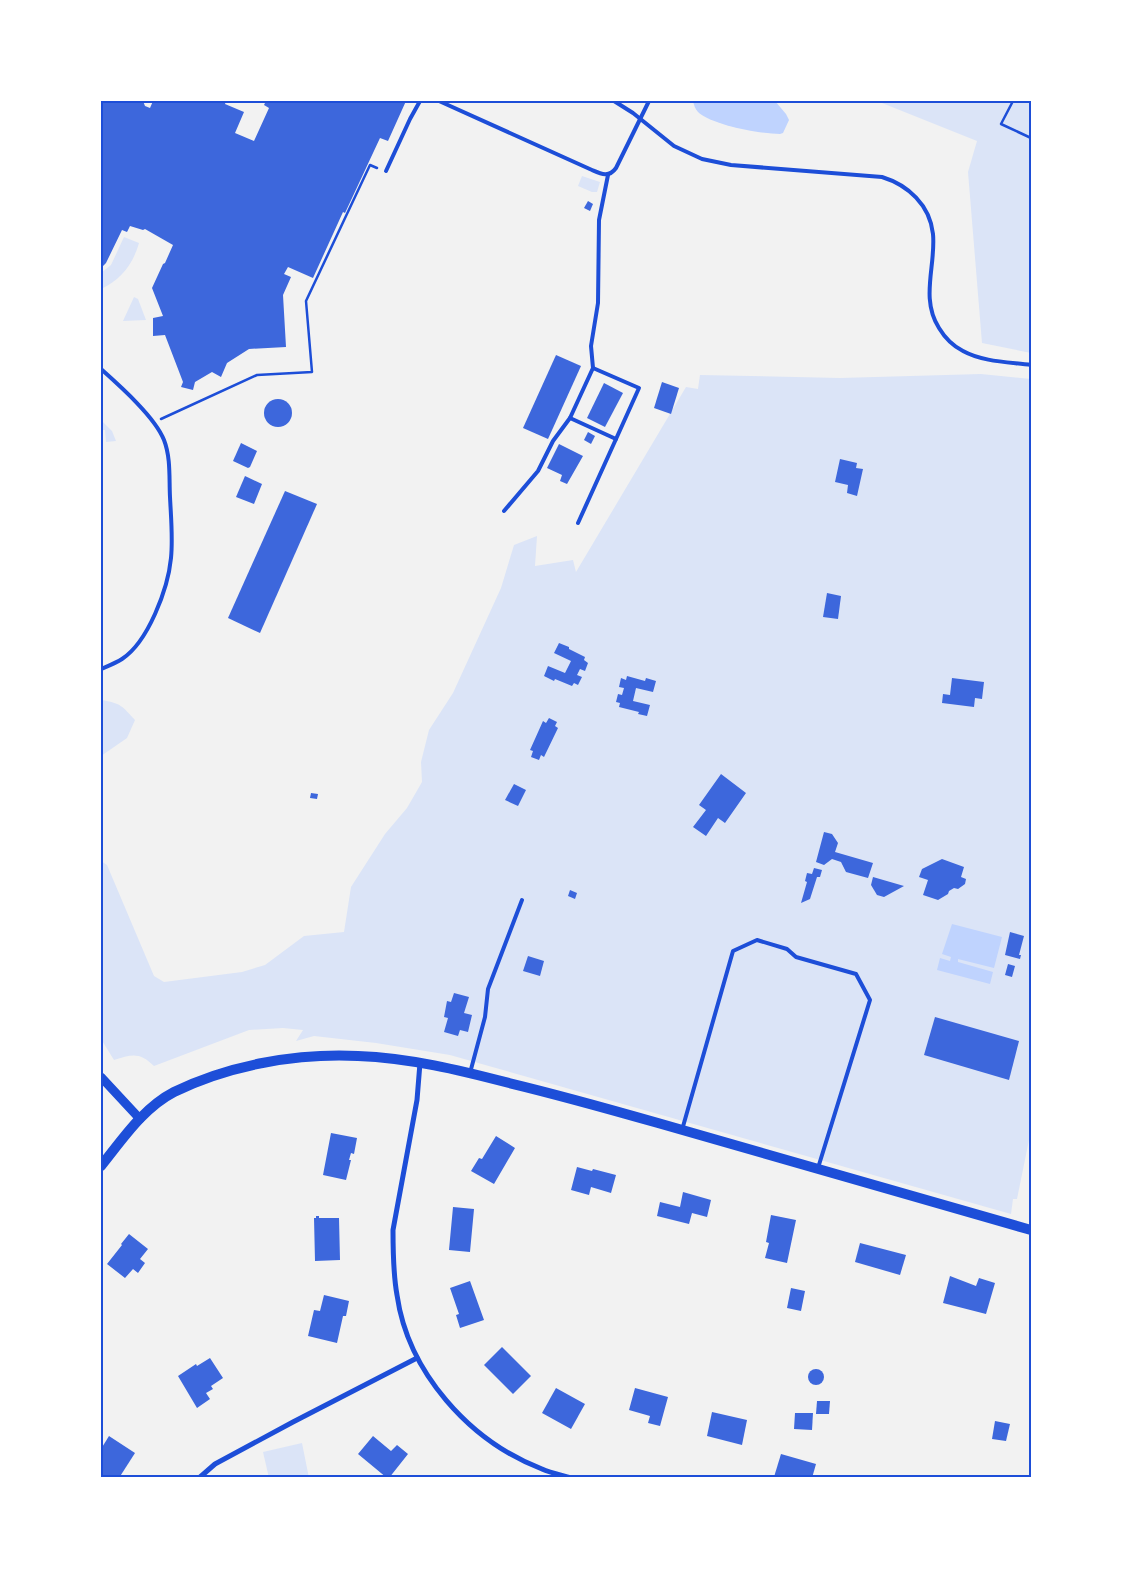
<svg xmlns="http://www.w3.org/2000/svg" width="1132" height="1579" font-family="'Noto Serif',serif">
  <rect width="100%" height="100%" fill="#f2f2f2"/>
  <g fill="#dbe4f7">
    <polygon points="877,101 1031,101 1031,353 982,343 968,172 977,141"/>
    <polygon points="582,176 600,182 597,192 592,192 578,186"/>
    <path d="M124 237 139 243C133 264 121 280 101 289V273L111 265Z"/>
    <polygon points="134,297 138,299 146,320 123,321"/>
    <path d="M981 374 1031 379V1130L1017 1199H1013L1011 1214 450 1055 376 1043 314 1036 296 1041 303 1030 283 1028 249 1030 154 1066C140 1052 132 1054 114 1060L101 1039V861L107 865 154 976 164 982 242 972 265 965 304 936 344 932 351 887 385 834 407 808 422 782 421 762 429 730 453 693 501 588 514 545 537 536 535 566 573 560 576 572 686 387 698 389 700 375 840 378Z"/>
    <polygon points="101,420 112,431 116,441 106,442 105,430 101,430"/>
    <path d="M101 700C121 703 122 706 135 720L127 738 101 756Z"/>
    <polygon points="302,1443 309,1478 269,1478 263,1452"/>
  </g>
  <g fill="#bfd3fe">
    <path d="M693 101H775L786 114 789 120 783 133 780 134C760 134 712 125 698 112 695 109 694 105 693 101Z"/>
    <polygon points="952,924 1002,937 994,968 958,959 958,962 993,972 990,984 937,970 940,958 950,961 951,957 942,954"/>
  </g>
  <g fill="#3d67dc">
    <polygon points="101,101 143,101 145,106 150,108 153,101 226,101 225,104 244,112 235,133 254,141 269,108 264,105 266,101 406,101 388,141 380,138 345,213 343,212 313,278 288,267 284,274 291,277 283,295 286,347 249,349 227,363 221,377 212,372 195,382 193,390 181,387 183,382 165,335 153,336 153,318 163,316 152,288 163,264 165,263 173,245 145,229 143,230 130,226 127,232 122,230 106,263 101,268"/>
    <polygon points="588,201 593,204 590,211 584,208"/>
    <polygon points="556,355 581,366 548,439 523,428"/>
    <polygon points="662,382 679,388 671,414 654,408"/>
    <polygon points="604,383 623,393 605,427 587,418"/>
    <circle cx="278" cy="413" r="14"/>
    <polygon points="588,432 595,436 591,444 584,440"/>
    <polygon points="241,443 257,451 250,467 248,468 233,461"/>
    <polygon points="559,444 583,456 567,484 560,481 562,475 547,468"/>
    <polygon points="840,459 857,463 856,468 863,469 857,496 847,493 848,485 835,482"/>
    <polygon points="245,476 262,484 254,504 236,497"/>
    <polygon points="285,491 317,504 260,633 228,618"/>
    <polygon points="827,593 841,596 838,619 823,617"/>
    <polygon points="559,643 569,647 569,649 585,657 584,660 588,663 585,671 580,669 577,675 582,677 578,685 574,683 572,686 555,679 554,681 544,676 548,666 565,673 571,661 554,653"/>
    <polygon points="627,676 645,681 646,678 656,681 653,692 636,688 633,701 650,705 647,716 638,714 639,712 619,707 620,703 616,702 618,694 622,695 624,688 619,687 621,678 626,680"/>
    <polygon points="952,678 984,682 982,699 975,698 974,707 942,703 943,694 950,695"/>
    <polygon points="549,718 557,722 555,726 558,728 544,757 541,755 539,760 531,757 533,751 530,750 543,721 546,723"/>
    <polygon points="721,774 746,793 725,823 718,818 706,836 693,827 706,810 699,805"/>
    <polygon points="514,784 526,790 518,806 505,800"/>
    <polygon points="311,793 318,794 317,799 310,798"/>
    <polygon points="824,832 832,834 838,843 835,852 873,863 868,878 846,872 841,862 832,859 824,865 816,862"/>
    <polygon points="942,859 964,867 961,877 966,879 965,884 958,889 954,888 949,891 948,894 938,900 923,895 928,880 919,877 922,869"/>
    <polygon points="814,868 822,870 820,877 817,877 810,899 801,903 807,882 805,881 807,873 812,874"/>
    <polygon points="873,877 904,886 884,897 877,895 871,885"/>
    <polygon points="570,890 577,893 575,899 568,896"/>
    <polygon points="1010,932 1024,936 1019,955 1021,955 1020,959 1005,955"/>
    <polygon points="528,956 544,961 540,976 523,971"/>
    <polygon points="1008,964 1015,966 1012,977 1005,975"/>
    <polygon points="454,993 469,997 464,1013 472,1015 468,1032 460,1030 458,1036 444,1032 448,1018 444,1017 447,1001 451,1002"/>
    <polygon points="935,1017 1019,1041 1009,1080 924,1055"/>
    <polygon points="331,1133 357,1138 354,1154 351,1153 349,1160 351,1160 346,1180 323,1175"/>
    <polygon points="496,1136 515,1148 494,1184 471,1171 479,1158 482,1159"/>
    <polygon points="577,1167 592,1171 593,1169 616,1175 611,1193 591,1187 589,1195 571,1190"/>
    <polygon points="683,1192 711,1200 707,1217 692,1213 689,1224 657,1216 660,1202 680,1207"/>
    <polygon points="453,1207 474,1209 470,1252 449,1250"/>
    <polygon points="771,1215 796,1220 787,1263 765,1258 769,1243 766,1242"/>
    <polygon points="316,1216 319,1216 319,1218 339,1218 340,1260 315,1261 314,1218 316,1218"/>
    <polygon points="129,1234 148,1249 140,1259 145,1263 138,1273 133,1269 125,1278 107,1264 122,1245 121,1244"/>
    <polygon points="860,1243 906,1255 900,1275 855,1262"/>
    <polygon points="950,1276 976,1286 979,1278 995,1283 986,1314 943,1303"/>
    <polygon points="470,1281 484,1320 460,1328 456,1315 459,1314 450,1288"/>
    <polygon points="791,1288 805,1291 801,1311 787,1308"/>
    <polygon points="324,1295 349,1301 346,1316 343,1316 337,1343 308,1336 314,1310 320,1311"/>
    <polygon points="502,1347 531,1376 513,1394 484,1365"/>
    <polygon points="210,1358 223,1378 211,1386 213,1389 206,1393 210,1399 197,1408 178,1376 196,1364 197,1366"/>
    <circle cx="816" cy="1377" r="8"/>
    <polygon points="556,1388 585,1404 571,1429 542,1413"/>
    <polygon points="635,1388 668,1397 660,1426 648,1423 650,1416 629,1410"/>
    <polygon points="817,1401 830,1401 829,1414 816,1414"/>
    <polygon points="712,1412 747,1420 742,1445 707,1436"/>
    <polygon points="795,1413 813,1413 812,1430 794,1429"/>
    <polygon points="995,1421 1010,1424 1006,1441 992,1439"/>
    <polygon points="109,1436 135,1453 119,1478 106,1478 101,1474 101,1449"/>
    <polygon points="373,1436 391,1451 397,1445 408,1454 389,1478 387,1478 358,1454"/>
    <polygon points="781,1454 816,1464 812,1478 774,1477"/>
  </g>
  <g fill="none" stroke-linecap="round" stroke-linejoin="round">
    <g stroke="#1d4ed8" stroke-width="2.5">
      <polyline points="1013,101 1001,124 1031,138"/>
      <polyline points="161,419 257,375 312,372 306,301 370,165 377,168"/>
    </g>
    <g stroke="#1d4ed8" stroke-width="4">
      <path d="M439 101 592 170C601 174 609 178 616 168L649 101"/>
      <path d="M614 101 633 113 674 146 702 159 731 165 882 177C908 185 930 205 933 234 936 266 920 298 939 328 945 338 953 346 963 351 983 362 1009 362 1031 365"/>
      <polyline points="386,171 410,119 420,101"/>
      <path d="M101 369C120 386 155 417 164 440 171 458 169 479 170 497 171 518 173 538 171 558 168 589 148 642 122 659 116 663 108 666 101 669"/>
      <polyline points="570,418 616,439 639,388 593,368"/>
      <polyline points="504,511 538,471 553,441 570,418 593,368 591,346 598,303 599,220 608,175"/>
      <polyline points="578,523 616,439"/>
      <polyline points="470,1073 485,1017 488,989 522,900"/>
      <polyline points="682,1130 733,951 757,940 787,949 796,957 856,974 870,1000 818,1168"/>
    </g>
    <g stroke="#1d4ed8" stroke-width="5">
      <path d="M420 1063 417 1100 393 1230C393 1251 393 1273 397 1295 408 1372 469 1441 542 1469 551 1473 561 1475 571 1478"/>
      <polyline points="199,1478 215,1464 293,1422 417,1358"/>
    </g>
    <polyline stroke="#1d4ed8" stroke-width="9" points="101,1077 140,1119"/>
    <path stroke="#1d4ed8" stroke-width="10" d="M101 1166C122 1140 143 1108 174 1092 229 1065 297 1053 358 1056 410 1058 459 1070 509 1083 559 1095 609 1109 658 1123 782 1159 907 1194 1031 1230"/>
  </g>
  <rect width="1132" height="1579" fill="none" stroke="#ffffff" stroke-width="205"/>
  <rect x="102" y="102" width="928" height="1374" fill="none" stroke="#1d4ed8" stroke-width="2"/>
</svg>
